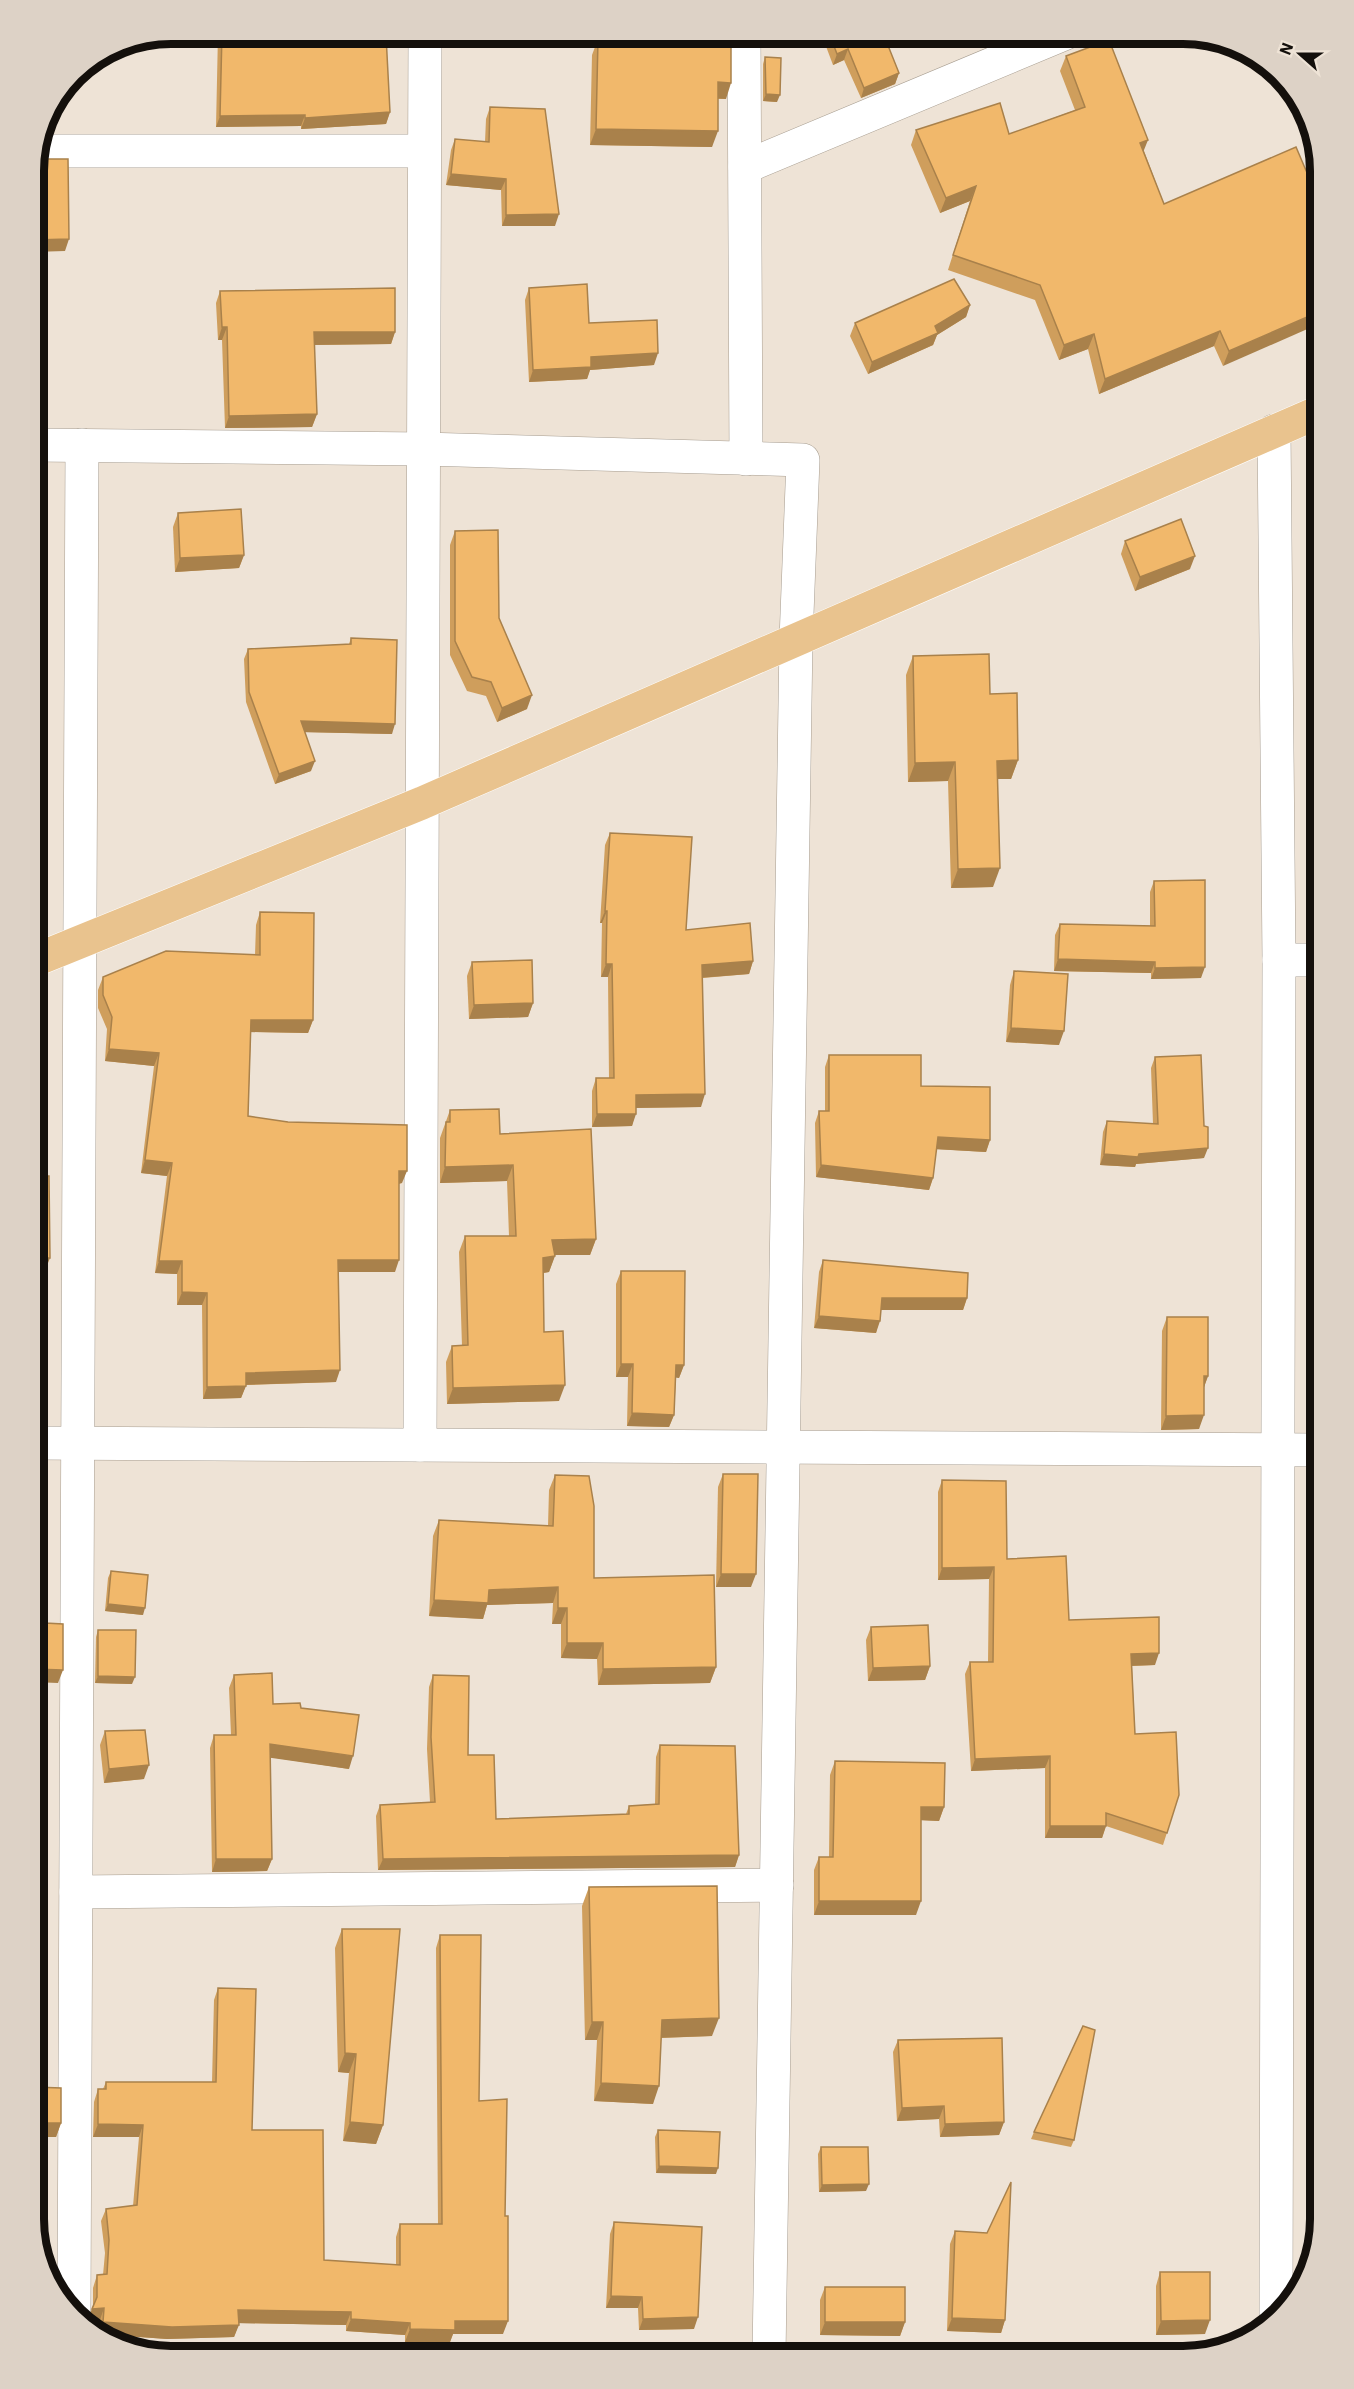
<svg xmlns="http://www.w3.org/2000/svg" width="1354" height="2389" font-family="'IBM Plex Sans',sans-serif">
  <rect width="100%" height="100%" fill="#eee3d6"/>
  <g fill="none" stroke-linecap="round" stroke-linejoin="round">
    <g stroke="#a79d90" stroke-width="34">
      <g id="minor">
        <polyline points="744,33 746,459"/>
        <polyline points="36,151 424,151"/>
        <polyline points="745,167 1066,33"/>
        <polyline points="1274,431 1279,960 1276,2314"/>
        <polyline points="33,445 424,449 803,460 796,640 769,2356"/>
        <polyline points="1279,960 1321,960"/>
        <polyline points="33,1443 1321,1450"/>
        <polyline points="420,1445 425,33"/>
        <polyline points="76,1892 777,1885"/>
        <polyline points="74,2309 82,445"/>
      </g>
    </g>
    <g stroke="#fff" stroke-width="34">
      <polyline id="major" points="33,961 422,803 1321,411"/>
    </g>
    <use href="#minor" stroke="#fff" stroke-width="33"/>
    <use href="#major" stroke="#e9c38e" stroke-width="33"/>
  </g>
  <g fill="#cf9e5c">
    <polygon points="218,33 393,33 389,47 386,47 390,112 386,124 301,129 301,126 216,127"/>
    <polygon points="602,33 666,33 663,42 726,99 718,99 712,147 590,145 592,55 598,39 602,39"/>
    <polygon points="821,33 883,33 899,73 895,84 861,98 844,60 833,65"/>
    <polygon points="987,33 1017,33 991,44"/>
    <polygon points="1066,56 1144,151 1164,204 1319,201 1223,366 1214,346 1099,394 1088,349 1059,360 1035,300 948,270 970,201 940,213 911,145 916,130 1009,134 1075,110 1060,71"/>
    <polygon points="765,57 777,102 763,101 763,64"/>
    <polygon points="490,107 555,226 502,226 501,190 446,185 451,150 455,139 485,142 486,119"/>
    <polygon points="529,288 589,323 654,365 590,370 587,379 529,382 525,300"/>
    <polygon points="220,291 395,332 391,344 314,345 317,414 312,427 225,428 222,340 218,340 216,303"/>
    <polygon points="970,305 966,317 937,335 933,345 868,374 850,336 855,323"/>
    <polygon points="178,513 244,555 239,568 175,572 173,527"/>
    <polygon points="455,531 527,709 497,722 486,696 467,691 450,655 450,545"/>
    <polygon points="1125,541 1190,569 1135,591 1121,554"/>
    <polygon points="351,638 392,734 305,732 311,771 275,784 246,702 244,659 248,649 349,644"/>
    <polygon points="913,656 990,694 1018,760 1011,779 998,779 993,887 951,888 948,781 908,782 906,675"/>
    <polygon points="1321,811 1321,844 1320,814"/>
    <polygon points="610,833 686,930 753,961 749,974 703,978 701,1107 636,1108 632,1126 592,1127 592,1091 596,1078 609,1078 608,977 601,977 602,923 600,923 605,845"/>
    <polygon points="1154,881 1201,978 1151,979 1151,973 1054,971 1055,935 1060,924 1150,926 1150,892"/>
    <polygon points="260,912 313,1020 308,1033 251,1032 248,1116 402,1183 399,1184 395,1272 338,1272 336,1382 246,1385 241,1398 203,1399 202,1305 177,1305 177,1274 155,1273 167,1176 141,1173 154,1066 105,1061 107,1029 98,1008 98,990 103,977 255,955 256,925"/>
    <polygon points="472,962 533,1003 528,1017 469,1019 467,976"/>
    <polygon points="1014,971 1059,1045 1006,1042 1010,985"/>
    <polygon points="829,1055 921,1086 990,1140 986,1152 936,1149 933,1178 929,1190 816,1177 815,1123 819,1111 825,1111 825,1067"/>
    <polygon points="1155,1057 1204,1126 1204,1158 1136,1164 1135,1167 1100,1165 1103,1132 1107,1121 1153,1124 1151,1068"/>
    <polygon points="450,1110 500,1134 596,1239 590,1255 555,1255 549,1272 543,1273 544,1332 559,1401 447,1404 446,1362 452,1346 462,1346 459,1252 465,1236 509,1236 507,1181 440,1183 440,1138"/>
    <polygon points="823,1260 967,1298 963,1310 881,1310 876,1333 814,1328 819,1272"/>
    <polygon points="621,1271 684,1365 679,1378 676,1377 674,1415 669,1427 627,1426 628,1377 616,1377 616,1284"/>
    <polygon points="1167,1317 1208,1376 1204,1387 1199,1429 1161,1430 1162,1331"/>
    <polygon points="723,1474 751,1587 716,1587 718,1487"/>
    <polygon points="555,1475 594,1578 716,1667 710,1683 598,1685 597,1659 561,1658 561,1624 552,1624 553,1603 487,1605 483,1619 429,1616 433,1536 439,1520 548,1526 549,1490"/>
    <polygon points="942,1480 1007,1559 1069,1620 1155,1665 1132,1666 1135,1734 1179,1795 1163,1845 1106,1826 1102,1838 1045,1838 1045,1768 971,1771 965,1674 970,1662 988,1662 989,1579 938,1580 938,1492"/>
    <polygon points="111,1571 143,1615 105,1611 108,1578"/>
    <polygon points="871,1627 930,1666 925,1680 868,1681 866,1640"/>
    <polygon points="98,1630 132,1684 95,1683 96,1637"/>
    <polygon points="234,1675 273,1704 301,1708 349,1769 270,1757 272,1859 267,1871 212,1872 210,1748 214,1735 231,1735 229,1688"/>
    <polygon points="433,1675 496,1819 626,1814 629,1806 655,1804 656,1757 660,1745 739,1855 735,1867 378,1870 376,1816 380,1805 430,1802 427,1749 429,1687"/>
    <polygon points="105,1731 144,1779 104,1783 100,1745"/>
    <polygon points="835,1761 944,1807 939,1821 921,1820 916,1915 814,1915 814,1870 819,1857 829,1857 830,1775"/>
    <polygon points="589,1887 712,2036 661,2038 653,2104 594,2101 597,2040 585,2040 582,1906"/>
    <polygon points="342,1929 383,2125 376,2144 343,2141 349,2073 338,2072 335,1948"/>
    <polygon points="440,1935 479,2101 503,2334 453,2334 450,2342 405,2342 405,2335 346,2331 346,2325 239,2323 234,2337 167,2339 98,2334 100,2320 87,2321 93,2307 93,2288 97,2275 103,2275 105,2253 101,2221 106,2209 133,2206 139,2137 93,2137 94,2102 98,2089 103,2089 106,2082 212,2082 214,2000 218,1988 252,2130 324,2260 396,2265 396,2237 400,2224 438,2224 436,1948"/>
    <polygon points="898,2040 1004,2122 999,2135 940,2137 939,2119 897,2121 893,2052"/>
    <polygon points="33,2087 61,2123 56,2137 36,2137 33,2135"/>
    <polygon points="658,2130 716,2174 656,2173 655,2137"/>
    <polygon points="1034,2132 1074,2140 1071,2147 1031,2139"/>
    <polygon points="821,2147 866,2191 819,2192 818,2154"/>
    <polygon points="614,2222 694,2329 639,2330 638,2308 606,2308 610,2234"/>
    <polygon points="955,2231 1005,2320 1001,2333 947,2331 950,2244"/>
    <polygon points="1160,2272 1205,2334 1156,2335 1156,2286"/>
    <polygon points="825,2287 905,2322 900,2336 820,2335 820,2300"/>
  </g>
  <g fill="#a9814b">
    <polygon points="658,33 666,33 662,45 639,41"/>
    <polygon points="995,33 1017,33 991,44"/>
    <polygon points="386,35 393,36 389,47 381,47"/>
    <polygon points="848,49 844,60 833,65 837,54"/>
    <polygon points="899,73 895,84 861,98 864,88"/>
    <polygon points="718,82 731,83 726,99 713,98"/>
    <polygon points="766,94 780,95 777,102 763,101"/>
    <polygon points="390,112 386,124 301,129 305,118"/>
    <polygon points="305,115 301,126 216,127 220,116"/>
    <polygon points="596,129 718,131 712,147 590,145"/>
    <polygon points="1148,140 1142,155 1140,143"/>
    <polygon points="451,174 506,179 501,190 446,185"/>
    <polygon points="976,186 970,201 940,213 946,198"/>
    <polygon points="559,214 555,226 502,226 506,215"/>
    <polygon points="69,239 65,251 33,252 33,240"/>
    <polygon points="970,305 966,317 937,335 933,345 868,374 872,362"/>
    <polygon points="1321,311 1321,323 1223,366 1229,351"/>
    <polygon points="222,327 227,327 222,340 218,340"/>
    <polygon points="1220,331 1214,346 1099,394 1105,379"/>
    <polygon points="314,332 395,332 391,344 309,345"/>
    <polygon points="1094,334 1088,349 1059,360 1064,345"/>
    <polygon points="658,353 654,365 590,370 587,379 529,382 533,370 591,357"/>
    <polygon points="317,414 312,427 225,428 229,416"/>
    <polygon points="244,555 239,568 175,572 180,558"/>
    <polygon points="1195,556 1190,569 1135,591 1140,577"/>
    <polygon points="532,695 527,709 497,722 502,708"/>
    <polygon points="301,721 395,724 392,734 297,732"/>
    <polygon points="1018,760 1011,779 991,779 997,761"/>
    <polygon points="315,761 311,771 275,784 279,774"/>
    <polygon points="955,762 948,781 908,782 915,763"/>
    <polygon points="1000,868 993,887 951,888 958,869"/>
    <polygon points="605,911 607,911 602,923 600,923"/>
    <polygon points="1058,959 1155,962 1151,973 1054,971"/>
    <polygon points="753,961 749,974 698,978 702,965"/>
    <polygon points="606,964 612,964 608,977 601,977"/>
    <polygon points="1205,967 1201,978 1151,979 1155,968"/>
    <polygon points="533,1003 528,1017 469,1019 474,1005"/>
    <polygon points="251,1020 313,1020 308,1033 247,1032"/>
    <polygon points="1011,1028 1064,1031 1059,1045 1006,1042"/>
    <polygon points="109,1049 159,1053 154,1066 105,1061"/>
    <polygon points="705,1094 701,1107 631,1108 636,1095"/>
    <polygon points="597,1114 636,1114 632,1126 592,1127"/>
    <polygon points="938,1137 990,1140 986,1152 933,1149"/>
    <polygon points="1208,1148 1204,1158 1136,1164 1135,1167 1100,1165 1104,1154 1139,1154"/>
    <polygon points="145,1160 172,1163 167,1176 141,1173"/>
    <polygon points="513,1165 507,1181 440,1183 445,1167"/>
    <polygon points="821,1165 933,1178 929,1190 816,1177"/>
    <polygon points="399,1171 407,1171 402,1183 395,1184"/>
    <polygon points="596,1239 590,1255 546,1255 552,1240"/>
    <polygon points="555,1256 549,1272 537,1274 543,1258"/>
    <polygon points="33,1258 50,1258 44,1273 33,1273"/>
    <polygon points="338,1260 399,1260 395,1272 333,1272"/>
    <polygon points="159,1261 182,1261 177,1274 155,1273"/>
    <polygon points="182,1292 207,1293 202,1305 177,1305"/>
    <polygon points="882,1298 967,1298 963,1310 878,1310"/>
    <polygon points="819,1316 880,1321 876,1333 814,1328"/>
    <polygon points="621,1364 633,1364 628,1377 616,1377"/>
    <polygon points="676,1365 684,1365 679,1378 672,1377"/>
    <polygon points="340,1370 336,1382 241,1385 246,1373"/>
    <polygon points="1204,1376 1208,1376 1203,1390"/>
    <polygon points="565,1385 559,1401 447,1404 453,1388"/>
    <polygon points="246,1386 241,1398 203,1399 207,1387"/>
    <polygon points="632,1413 674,1415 669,1427 627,1426"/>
    <polygon points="1204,1415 1199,1429 1161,1430 1166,1416"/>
    <polygon points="994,1567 989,1579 938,1580 942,1568"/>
    <polygon points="721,1574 756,1574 751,1587 716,1587"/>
    <polygon points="558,1587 553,1603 487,1605 483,1619 429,1616 434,1600 489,1590"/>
    <polygon points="108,1604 145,1608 143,1615 105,1611"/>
    <polygon points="558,1608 567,1608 561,1624 552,1624"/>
    <polygon points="567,1643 603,1643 597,1659 561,1658"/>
    <polygon points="1159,1653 1155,1665 1127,1666 1131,1654"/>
    <polygon points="930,1666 925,1680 868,1681 873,1668"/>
    <polygon points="716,1667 710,1683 598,1685 603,1669"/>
    <polygon points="33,1669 63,1670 58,1683 33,1682"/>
    <polygon points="98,1676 135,1677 132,1684 95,1683"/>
    <polygon points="270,1744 353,1756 349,1769 265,1757"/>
    <polygon points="1050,1756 1045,1768 971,1771 975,1759"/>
    <polygon points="149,1765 144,1779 104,1783 109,1769"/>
    <polygon points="921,1807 944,1807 939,1821 916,1820"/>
    <polygon points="1050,1826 1106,1826 1102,1838 1045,1838"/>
    <polygon points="739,1855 735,1867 378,1870 383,1859"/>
    <polygon points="216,1859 272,1859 267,1871 212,1872"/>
    <polygon points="819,1901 921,1901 916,1915 814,1915"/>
    <polygon points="719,2018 712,2036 655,2038 662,2020"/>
    <polygon points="592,2022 603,2022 597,2040 585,2040"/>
    <polygon points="345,2053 356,2054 349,2073 338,2072"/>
    <polygon points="601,2083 659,2086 653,2104 594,2101"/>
    <polygon points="944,2106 939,2119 897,2121 902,2108"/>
    <polygon points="350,2122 383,2125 376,2144 343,2141"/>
    <polygon points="1004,2122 999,2135 940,2137 945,2124"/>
    <polygon points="41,2123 61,2123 56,2137 36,2137"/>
    <polygon points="98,2124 143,2125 139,2137 93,2137"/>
    <polygon points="659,2166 718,2168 716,2174 656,2173"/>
    <polygon points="869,2184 866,2191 819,2192 822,2185"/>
    <polygon points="611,2296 642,2297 638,2308 606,2308"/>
    <polygon points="104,2308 100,2320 87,2321 92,2309"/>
    <polygon points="238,2310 351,2312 346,2325 233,2323"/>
    <polygon points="698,2317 694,2329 639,2330 643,2319"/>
    <polygon points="952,2318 1005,2320 1001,2333 947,2331"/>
    <polygon points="351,2319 410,2323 405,2335 346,2331"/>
    <polygon points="1210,2320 1205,2334 1156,2335 1161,2321"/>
    <polygon points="455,2321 508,2321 503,2334 453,2334 450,2342 405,2342 410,2329"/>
    <polygon points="103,2322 239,2325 234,2337 167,2339 98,2334"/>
    <polygon points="825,2322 905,2322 900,2336 820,2335"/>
  </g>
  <g fill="#f1b86b" stroke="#a9814b" stroke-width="1.5">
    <polygon points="222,33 393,33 393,36 386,35 390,112 305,118 305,115 220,116"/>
    <polygon points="609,33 658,33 639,41 731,46 731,83 718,82 718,131 596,129 598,39 609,40"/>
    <polygon points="829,33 883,33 899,73 864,88 848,49 837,54"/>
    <polygon points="1109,40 1148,140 1140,143 1164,204 1296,147 1319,201 1321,200 1321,311 1229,351 1220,331 1105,379 1094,334 1064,345 1040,285 953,255 976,186 946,198 916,130 1000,103 1009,134 1085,107 1066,56"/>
    <polygon points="765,57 781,58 780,95 766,94"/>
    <polygon points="490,107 545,109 559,214 506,215 506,179 451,174 455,139 489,142"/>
    <polygon points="34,159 68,159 69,239 33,240"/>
    <polygon points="954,279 970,305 935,326 938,333 872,362 855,323"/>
    <polygon points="587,284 589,323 657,320 658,353 591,357 591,367 533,370 529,288"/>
    <polygon points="395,288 395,332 314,332 317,414 229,416 227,327 222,327 220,291"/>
    <polygon points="241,509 244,555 180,558 178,513"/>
    <polygon points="1181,519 1195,556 1140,577 1125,541"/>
    <polygon points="498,530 499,618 532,695 502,708 491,682 472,677 455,641 455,531"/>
    <polygon points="351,638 397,640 395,724 301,721 315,761 279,774 249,692 248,649 351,644"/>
    <polygon points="989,654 990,694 1017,693 1018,760 997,761 1000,868 958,869 955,762 915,763 913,656"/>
    <polygon points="610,833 692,837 686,930 750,923 753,961 702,965 705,1094 636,1095 636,1114 597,1114 596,1078 614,1078 612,964 606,964 607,911 605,911"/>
    <polygon points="1205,880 1205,967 1155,968 1155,962 1058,959 1060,924 1155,926 1154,881"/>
    <polygon points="260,912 314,913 313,1020 251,1020 248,1116 288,1122 407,1125 407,1171 399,1171 399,1260 338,1260 340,1370 246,1373 246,1386 207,1387 207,1293 182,1292 182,1261 159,1261 172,1163 145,1160 159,1053 109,1049 112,1017 103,995 103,977 166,951 260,955"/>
    <polygon points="532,960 533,1003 474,1005 472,962"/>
    <polygon points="1014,971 1068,974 1064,1031 1011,1028"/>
    <polygon points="829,1055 921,1055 921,1086 990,1087 990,1140 938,1137 933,1178 821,1165 819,1111 829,1111"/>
    <polygon points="1201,1055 1204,1126 1208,1127 1208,1148 1139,1154 1138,1157 1104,1154 1107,1121 1158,1124 1155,1057"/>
    <polygon points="499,1109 500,1134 591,1129 596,1239 552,1240 555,1256 543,1258 544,1332 563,1331 565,1385 453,1388 452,1346 468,1345 465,1236 516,1236 513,1165 445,1167 446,1122 450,1122 450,1110"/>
    <polygon points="33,1176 49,1176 50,1258 33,1258"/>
    <polygon points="823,1260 968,1273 967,1298 882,1298 880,1321 819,1316"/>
    <polygon points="621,1271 685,1271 684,1365 676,1365 674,1415 632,1413 633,1364 621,1364"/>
    <polygon points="1167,1317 1208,1317 1208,1376 1204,1376 1204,1415 1166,1416"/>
    <polygon points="723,1474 758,1474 756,1574 721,1574"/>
    <polygon points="555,1475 589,1476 594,1506 594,1578 714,1575 716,1667 603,1669 603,1643 567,1643 567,1608 558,1608 558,1587 489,1590 488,1603 434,1600 439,1520 553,1526"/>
    <polygon points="942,1480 1006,1481 1007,1559 1066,1556 1069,1620 1159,1617 1159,1653 1131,1654 1135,1734 1176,1732 1179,1795 1167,1833 1106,1813 1106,1826 1050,1826 1050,1756 975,1759 970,1662 993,1662 994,1567 942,1568"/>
    <polygon points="33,1569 44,1569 45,1623 63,1624 63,1670 33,1669"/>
    <polygon points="111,1571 148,1575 145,1608 108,1604"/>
    <polygon points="928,1625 930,1666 873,1668 871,1627"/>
    <polygon points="98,1630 136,1630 135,1677 98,1676"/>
    <polygon points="272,1673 273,1704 300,1703 301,1708 359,1715 353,1756 270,1744 272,1859 216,1859 214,1735 236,1735 234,1675"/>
    <polygon points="433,1675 469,1676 468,1755 494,1755 496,1819 629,1814 629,1806 659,1804 660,1745 735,1746 739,1855 383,1859 380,1805 435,1802 431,1737"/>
    <polygon points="145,1730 149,1765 109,1769 105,1731"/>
    <polygon points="835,1761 945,1763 944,1807 921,1807 921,1901 819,1901 819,1857 833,1857"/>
    <polygon points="717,1886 719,2018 662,2020 659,2086 601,2083 603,2022 592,2022 589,1887"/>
    <polygon points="342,1929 400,1929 383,2125 350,2122 356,2054 345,2053"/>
    <polygon points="440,1935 481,1935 479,2101 507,2099 505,2216 508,2216 508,2321 455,2321 455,2330 410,2329 410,2323 351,2319 351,2312 238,2310 239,2325 172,2327 103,2322 104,2308 92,2309 97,2297 97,2275 107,2274 109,2240 106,2209 137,2205 143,2125 98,2124 98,2089 106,2089 106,2082 216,2082 218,1988 256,1989 252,2130 323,2130 324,2260 400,2265 400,2224 442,2224"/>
    <polygon points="1083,2026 1095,2030 1074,2140 1034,2132"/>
    <polygon points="1002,2038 1004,2122 945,2124 944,2106 902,2108 898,2040"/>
    <polygon points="33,2087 61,2088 61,2123 41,2123 33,2118"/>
    <polygon points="658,2130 720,2132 718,2168 659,2166"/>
    <polygon points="821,2147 868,2147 869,2184 822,2185"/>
    <polygon points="33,2156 40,2159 42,2254 41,2254 33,2219"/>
    <polygon points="1011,2182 1005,2320 952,2318 955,2231 987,2233"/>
    <polygon points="614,2222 702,2227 698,2317 643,2319 642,2297 611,2296"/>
    <polygon points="1160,2272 1210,2272 1210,2320 1161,2321"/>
    <polygon points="52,2285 58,2285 58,2292"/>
    <rect x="825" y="2287" width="80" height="35"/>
  </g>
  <path d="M0 0H1354V2389H0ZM171 44H1183A127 127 0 0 1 1310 171V2219A127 127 0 0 1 1183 2346H171A127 127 0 0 1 44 2219V171A127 127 0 0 1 171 44Z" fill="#ddd2c6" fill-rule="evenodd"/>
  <path fill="none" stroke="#14100c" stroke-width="8" d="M171 44H1183A127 127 0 0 1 1310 171V2219A127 127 0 0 1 1183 2346H171A127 127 0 0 1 44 2219V171A127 127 0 0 1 171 44Z"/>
  <g transform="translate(1300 54) rotate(291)" stroke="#eee3d6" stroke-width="4.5" paint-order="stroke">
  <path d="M0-4.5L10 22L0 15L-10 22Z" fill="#14100c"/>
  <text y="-9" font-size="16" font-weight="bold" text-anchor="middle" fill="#14100c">N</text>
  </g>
</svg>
